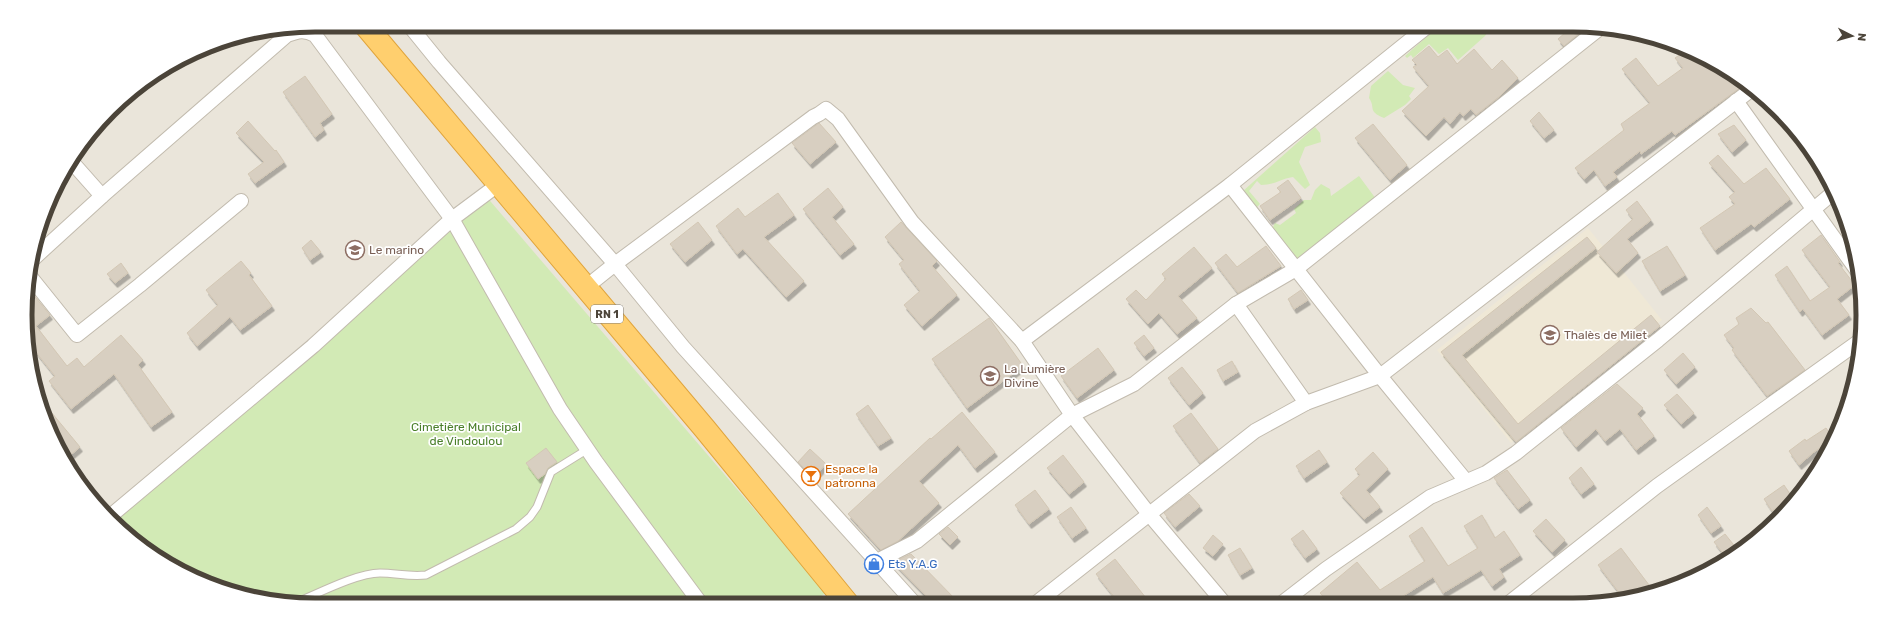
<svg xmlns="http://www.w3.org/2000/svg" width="1888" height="630" font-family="Rubik,sans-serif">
  <defs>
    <filter id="shadow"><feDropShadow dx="2.5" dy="4.5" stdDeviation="0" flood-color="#0004"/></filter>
  </defs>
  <rect width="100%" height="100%" fill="#f6f3ec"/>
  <polygon fill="#eae5da" points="315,25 1573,25 1630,31 1684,47 1734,74 1778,110 1814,154 1841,204 1857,259 1863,315 1857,372 1824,460 1778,520 1701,575 1611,602 315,605 258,599 204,583 154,556 110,520 74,476 35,390 26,334 27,277 55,187 85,138 124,97 204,47 259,31"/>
  <polygon fill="#efe8d6" points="1588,228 1662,320 1511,443 1437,350"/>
  <g fill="#d2eab5">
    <polygon points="1440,25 1469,25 1471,32 1487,33 1485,36 1458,60 1448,48 1439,54 1429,44 1413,58 1411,55 1407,58 1405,56"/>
    <path d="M1388 71 1403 85 1415 88 1409 96 1411 99 1405 105 1384 118C1367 111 1376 108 1369 98L1371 86Z"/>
    <path d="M1315 127 1320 133 1321 142 1305 147 1299 162 1310 185 1305 189 1293 177C1279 179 1276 185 1261 185L1257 181 1249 191 1260 204 1257 207 1260 211 1255 213 1243 191Z"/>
    <polygon points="1359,176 1379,203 1296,263 1289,248 1271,231 1275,223 1280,225 1296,213 1294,209 1304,200 1311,200 1315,190 1321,184 1330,189 1331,196"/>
    <polygon points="485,195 826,593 808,604 315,605 258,599 204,583 154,556 110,520"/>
  </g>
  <g fill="#d8cfc1" stroke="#d3c7b4" filter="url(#shadow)">
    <polygon points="1574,25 1588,26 1564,46 1558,39"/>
    <polygon points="1429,46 1438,57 1447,50 1457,64 1474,49 1492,70 1502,60 1518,78 1500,96 1476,115 1471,109 1463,116 1460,112 1450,124 1444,117 1426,136 1402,111 1429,86 1413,67 1417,65 1412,60"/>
    <polygon points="1688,49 1734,74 1744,85 1675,135 1672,131 1641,154 1640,151 1613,172 1617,177 1605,186 1594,170 1584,179 1575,168 1624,130 1621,124 1650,103 1622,69 1636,58 1658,86 1683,68 1675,58"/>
    <polygon points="305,76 332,114 320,123 324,130 315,137 283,92"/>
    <polygon points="1539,112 1554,130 1544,138 1530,121"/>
    <polygon points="248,121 275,151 276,150 284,162 255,183 248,174 264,162 236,133"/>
    <polygon points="819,123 836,142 810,164 792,143"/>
    <polygon points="1373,124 1407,165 1390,180 1355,138"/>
    <polygon points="1734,125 1746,140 1732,152 1718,134"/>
    <polygon points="1718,155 1744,184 1766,168 1790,199 1754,227 1751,224 1715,250 1700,228 1735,204 1729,197 1735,192 1709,163"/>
    <polygon points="1288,180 1301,198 1270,220 1260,206 1281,192 1277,188"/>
    <polygon points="828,188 843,207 832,217 854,244 840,255 803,209"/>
    <polygon points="778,193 794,215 764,237 804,281 786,297 743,249 737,254 716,226 738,208 745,217"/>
    <polygon points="1637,201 1651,220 1627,239 1638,253 1616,273 1597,252 1633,219 1626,210"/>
    <polygon points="698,222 712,240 685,262 670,244"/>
    <polygon points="901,222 937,261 932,266 957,295 922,326 904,305 920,291 899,264 904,260 885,237"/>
    <polygon points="1821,235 1840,262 1838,263 1855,285 1837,299 1849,315 1822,335 1803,309 1800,312 1775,275 1787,266 1810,301 1830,287 1802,250"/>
    <polygon points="1587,237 1596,248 1462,355 1518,424 1651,315 1660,326 1516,442 1441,352"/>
    <polygon points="311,240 321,252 310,260 302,248"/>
    <polygon points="1266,246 1281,266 1238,293 1215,263 1226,254 1237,267"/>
    <polygon points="1667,246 1685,275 1660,291 1642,261"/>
    <polygon points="1194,247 1212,268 1178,296 1197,318 1177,334 1159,313 1148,324 1126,299 1136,290 1146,300 1166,279 1162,274"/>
    <polygon points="241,261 251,273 249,275 272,306 240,330 230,317 197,346 187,333 218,305 206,290"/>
    <polygon points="121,263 128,273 115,283 107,274"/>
    <polygon points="27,287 50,315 36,326 67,366 77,358 84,367 121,335 143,360 138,365 172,412 151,427 114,374 71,409 49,381 55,376 27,341"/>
    <polygon points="1301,290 1308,300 1294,309 1288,299"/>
    <polygon points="1751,308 1766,323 1768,322 1805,370 1767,396 1732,350 1734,348 1724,335 1739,324 1736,318"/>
    <polygon points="989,318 1023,366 967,408 932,359"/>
    <polygon points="1144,335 1154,348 1144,356 1134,343"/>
    <polygon points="1098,348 1114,370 1077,398 1061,376"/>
    <polygon points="1683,353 1695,367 1676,384 1664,370"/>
    <polygon points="1232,361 1238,372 1223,381 1217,370"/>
    <polygon points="1182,367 1203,393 1189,405 1168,378"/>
    <polygon points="1617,384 1643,408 1637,414 1654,436 1636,450 1620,429 1605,441 1596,429 1576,447 1561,428"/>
    <polygon points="1677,394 1694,413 1681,424 1664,405"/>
    <polygon points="868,405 891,438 878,446 856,414"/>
    <polygon points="47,407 80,447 66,459 44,409"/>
    <polygon points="962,412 995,452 975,468 958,445 919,481 939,503 898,541 881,550 848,514 930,438 931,439"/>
    <polygon points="1191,413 1218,449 1200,463 1173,426"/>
    <polygon points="1826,428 1833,438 1832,440 1814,452 1799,465 1789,451 1805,439 1806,441"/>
    <polygon points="546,448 557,462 548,468 545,474 538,479 526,463"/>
    <polygon points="810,449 826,464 813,478 798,462"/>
    <polygon points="1319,450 1327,462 1304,478 1296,466"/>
    <polygon points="1373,452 1388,469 1366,490 1380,507 1364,519 1340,493 1360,475 1355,469"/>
    <polygon points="1063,455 1084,482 1069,494 1047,468"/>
    <polygon points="1581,467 1594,484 1581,494 1569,478"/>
    <polygon points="1507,470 1530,500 1518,509 1494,478"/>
    <polygon points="1784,485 1792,497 1772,511 1764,499"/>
    <polygon points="1035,490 1049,509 1029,524 1015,505"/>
    <polygon points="1189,494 1200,506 1175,527 1164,513"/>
    <polygon points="1071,507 1086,528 1072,538 1057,517"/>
    <polygon points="1707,507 1721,526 1711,533 1698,515"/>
    <polygon points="1482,515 1495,538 1504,531 1520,555 1499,569 1504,577 1492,586 1481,570 1443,593 1433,577 1392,603 1329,603 1320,593 1357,562 1380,590 1425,561 1409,536 1422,527 1448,566 1478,548 1464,526"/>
    <polygon points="1546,519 1565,540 1552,552 1533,531"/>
    <polygon points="948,527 958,537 950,545 939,534"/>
    <polygon points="1303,530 1317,549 1305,558 1291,539"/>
    <polygon points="1725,534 1737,549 1726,557 1714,542"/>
    <polygon points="1213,535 1223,544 1213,556 1203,548"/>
    <polygon points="1240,548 1252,568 1240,575 1228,555"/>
    <polygon points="1621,548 1649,585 1637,595 1624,599 1598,565"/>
    <polygon points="911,554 960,604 934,604 893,562"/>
    <polygon points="1115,559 1150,603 1119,603 1096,574"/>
  </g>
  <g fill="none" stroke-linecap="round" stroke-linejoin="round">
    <g stroke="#c2bbae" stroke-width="9">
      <path id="lane" d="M295 603C317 594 357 573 380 573 396 573 409 577 426 575L516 529 530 517 537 507 551 472 588 449"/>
    </g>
    <g stroke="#c2bbae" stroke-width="16">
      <g id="street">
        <polyline points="409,25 439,62 615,264 683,347 915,604"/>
        <polyline points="1736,101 1859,273"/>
        <polyline points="71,161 102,196"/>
        <polyline points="1230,185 1380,376 1466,481"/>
        <path d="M33 259 102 196 287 35C298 31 304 29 315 35L452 219 560 409 596 462 701 604"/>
        <polyline points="28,274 77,335 140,285 241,201"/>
        <polyline points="585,288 615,264 813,117 819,114 826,109 838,119 912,222 1022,341 1072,415 1149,514 1224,603"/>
        <polyline points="1236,304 1306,403"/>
        <polyline points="1022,341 1230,185 1429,25"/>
        <polyline points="108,518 313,346 452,219 499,184"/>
        <polyline points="877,561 917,541 1072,415 1134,384 1236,304 1296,269 1600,28"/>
        <polyline points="1282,603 1326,569 1430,497 1486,473 1516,453 1658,340 1834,192"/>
        <polyline points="1509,603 1657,486 1861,340"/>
        <polyline points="829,604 840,595"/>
        <polyline points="1035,604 1255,431 1306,403 1380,376 1752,89"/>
      </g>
    </g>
    <g stroke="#e0a43c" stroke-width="24">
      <polyline id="highway" points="365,25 705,429 848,604"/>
    </g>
    <use href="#lane" stroke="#fff" stroke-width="7"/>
    <use href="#street" stroke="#fff" stroke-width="14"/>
    <use href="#highway" stroke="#ffcf6e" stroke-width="22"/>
  </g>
  <defs>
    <g id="school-ring" transform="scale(1)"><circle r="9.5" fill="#fff" stroke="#8d6e63" stroke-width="1.5"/><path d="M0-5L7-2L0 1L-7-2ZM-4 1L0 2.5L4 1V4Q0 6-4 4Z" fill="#8d6e63"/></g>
    <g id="bar-ring" transform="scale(1)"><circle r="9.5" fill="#fff" stroke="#e8710a" stroke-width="1.5"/><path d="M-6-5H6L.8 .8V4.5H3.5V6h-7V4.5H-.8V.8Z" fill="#e8710a"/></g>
    <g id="shop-ring" transform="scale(1)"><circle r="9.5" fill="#fff" stroke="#3f7fe0" stroke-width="1.5"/><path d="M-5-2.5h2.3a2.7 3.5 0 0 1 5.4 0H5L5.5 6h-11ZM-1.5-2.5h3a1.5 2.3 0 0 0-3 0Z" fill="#3f7fe0"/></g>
  </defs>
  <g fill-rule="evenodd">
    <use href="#school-ring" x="355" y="250"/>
    <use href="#school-ring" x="1550" y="335"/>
    <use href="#school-ring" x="990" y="376"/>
    <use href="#bar-ring" x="811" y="476"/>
    <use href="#shop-ring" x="874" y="564"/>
  </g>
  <g text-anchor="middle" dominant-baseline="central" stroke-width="3.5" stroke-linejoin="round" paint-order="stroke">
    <rect fill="#fff" stroke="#817c74" stroke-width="1" x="591" y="305" width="32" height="18" rx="3"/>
    <g font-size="11" font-weight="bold" fill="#4b4439">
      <text x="607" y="314">RN 1</text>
    </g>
    <g font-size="12" fill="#785e54" stroke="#fff" text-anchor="start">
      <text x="369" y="250">Le marino</text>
      <text x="1564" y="335">Thalès de Milet</text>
      <text x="1004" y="369">La Lumière<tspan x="1004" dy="14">Divine</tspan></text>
    </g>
    <g font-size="12" fill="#4a7f2a" stroke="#fff">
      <text x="466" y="427">Cimetière Municipal<tspan x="466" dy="14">de Vindoulou</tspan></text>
    </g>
    <g font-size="12" fill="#c56008" stroke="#fff" text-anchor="start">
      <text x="825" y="469">Espace la<tspan x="825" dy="14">patronna</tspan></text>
    </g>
    <g font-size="12" fill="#366cbe" stroke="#fff" text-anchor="start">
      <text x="888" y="564">Ets Y.A.G</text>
    </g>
  </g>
  <path d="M0 0H1888V630H0ZM315 32H1573A283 283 0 0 1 1856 315V315A283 283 0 0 1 1573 598H315A283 283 0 0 1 32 315V315A283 283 0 0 1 315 32Z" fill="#fff" fill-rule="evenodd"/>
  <path fill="none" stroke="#4b4439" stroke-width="5" d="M315 32H1573A283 283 0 0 1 1856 315V315A283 283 0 0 1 1573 598H315A283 283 0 0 1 32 315V315A283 283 0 0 1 315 32Z"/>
  <g transform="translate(1852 36) rotate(96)" stroke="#ffffff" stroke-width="3" paint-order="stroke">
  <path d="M0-3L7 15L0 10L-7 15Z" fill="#4b4439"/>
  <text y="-6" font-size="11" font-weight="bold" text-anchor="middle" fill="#4b4439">N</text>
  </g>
</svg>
